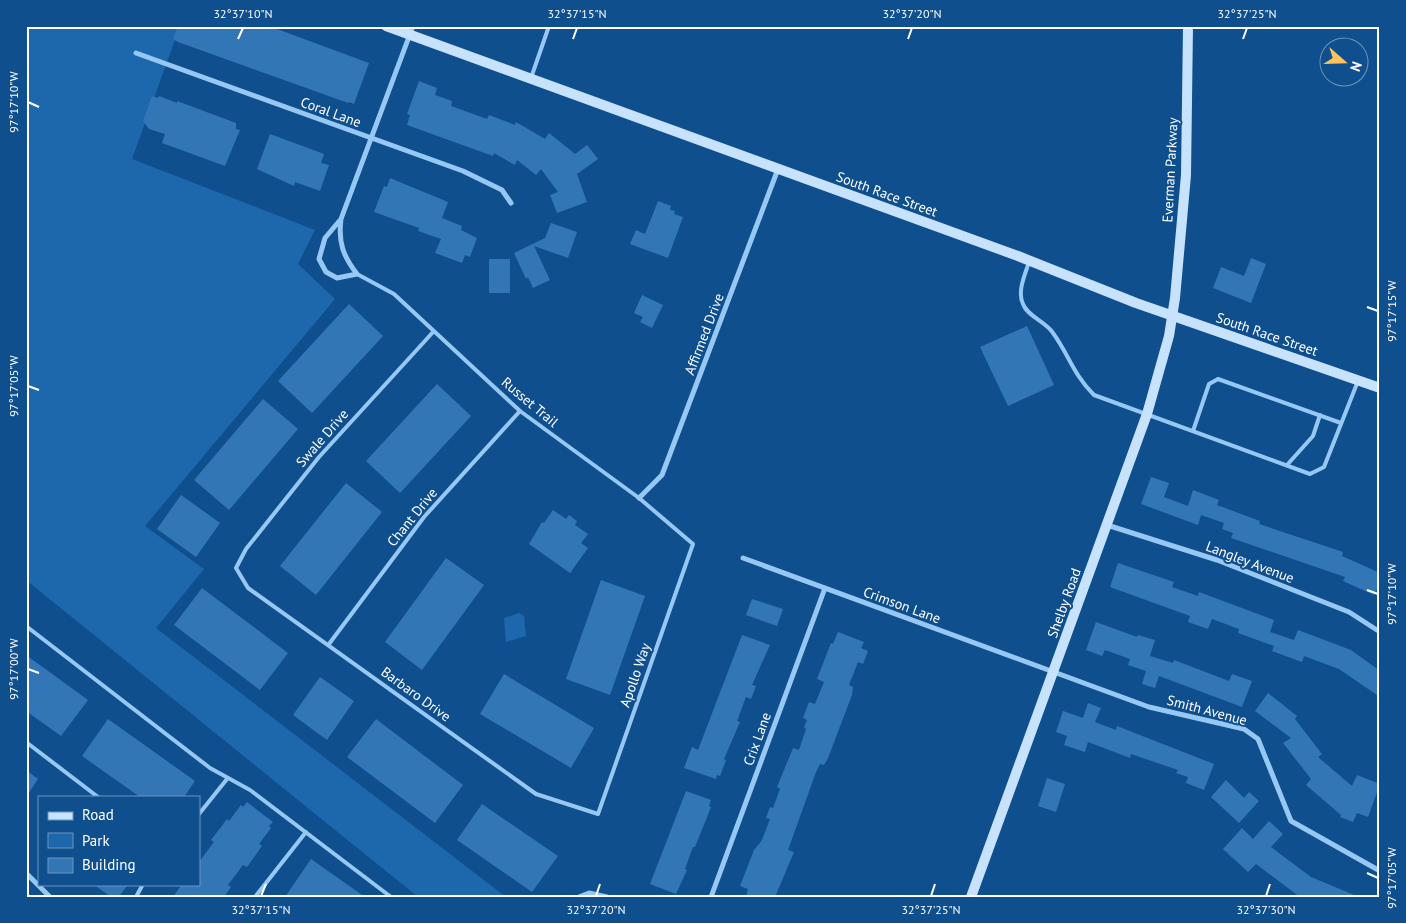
<svg xmlns="http://www.w3.org/2000/svg" width="1406" height="923" font-family="'PT Sans',sans-serif">
  <rect width="100%" height="100%" fill="#0f4f8e"/>
  <g fill="#1d67ac">
    <polygon points="26,26 180,26 132,159 315,230 298,264 335,299 145,526 204,569 156,628 506,897 418,897 26,580"/>
    <polygon points="519,613 524,616 526,636 506,642 504,618"/>
  </g>
  <g fill="#3376b6">
    <polygon points="178,26 278,26 277,29 369,63 354,104 349,102 348,103 178,42 173,39"/>
    <polygon points="419,81 437,88 435,95 452,101 451,106 487,119 489,115 515,125 516,122 545,139 549,133 575,154 587,145 598,159 577,174 587,202 557,213 550,195 558,192 541,169 536,175 517,160 515,165 494,153 493,156 407,125 410,115 407,114"/>
    <polygon points="152,96 158,98 159,96 177,103 177,101 236,123 236,129 240,130 225,166 162,143 165,134 149,129 143,121"/>
    <polygon points="270,134 324,154 321,163 329,165 320,191 295,182 294,186 257,169"/>
    <polygon points="390,178 448,202 442,218 462,226 461,230 477,238 470,257 465,255 462,263 435,253 441,239 418,231 419,228 374,212 384,186 387,187"/>
    <polygon points="658,201 671,206 670,210 675,211 674,214 683,217 668,258 630,244 636,230 645,234"/>
    <polygon points="551,223 577,232 568,258 534,246 550,280 533,288 528,277 526,279 514,253 545,238"/>
    <polygon points="1251,258 1266,264 1251,303 1213,288 1221,267 1244,276"/>
    <rect x="489" y="259" width="21" height="34"/>
    <polygon points="642,295 663,305 652,328 640,322 643,317 634,313"/>
    <polygon points="349,304 383,336 312,413 278,381"/>
    <polygon points="1027,326 1054,385 1008,406 980,347"/>
    <polygon points="437,384 471,416 400,493 366,461"/>
    <polygon points="263,399 298,429 229,510 194,480"/>
    <polygon points="1151,477 1169,483 1164,497 1188,506 1193,490 1219,500 1217,505 1260,521 1259,524 1343,552 1342,556 1380,573 1380,583 1374,595 1343,581 1345,577 1231,538 1233,533 1222,529 1224,523 1201,515 1198,525 1141,504"/>
    <polygon points="346,483 382,512 316,595 280,566"/>
    <polygon points="181,495 220,523 196,557 157,529"/>
    <polygon points="553,510 566,519 569,515 577,521 575,525 588,534 581,543 588,548 570,573 529,544 542,522 544,523"/>
    <polygon points="446,558 484,585 422,670 385,642"/>
    <polygon points="1118,563 1174,582 1172,587 1198,596 1199,592 1274,620 1270,632 1294,640 1298,630 1351,650 1380,671 1380,697 1339,669 1304,656 1302,662 1272,651 1274,646 1238,633 1239,629 1212,619 1208,629 1188,622 1190,616 1110,587"/>
    <polygon points="601,580 645,596 610,695 566,679"/>
    <polygon points="202,588 288,653 260,690 174,625"/>
    <polygon points="752,599 783,609 777,626 746,615"/>
    <polygon points="1096,622 1137,637 1138,635 1155,640 1150,656 1173,663 1174,660 1229,681 1232,674 1252,681 1242,707 1159,676 1155,688 1142,684 1146,671 1128,665 1130,659 1105,650 1102,656 1086,650"/>
    <polygon points="838,632 864,642 861,648 868,651 863,664 858,662 849,685 853,687 852,695 828,758 824,765 820,764 816,772 788,850 794,852 775,897 746,897 748,889 740,886 754,850 762,840 770,819 766,818 770,807 773,808 780,789 777,787 793,748 799,750 806,729 804,727 807,720 803,718 809,702 815,704 824,682 817,679 831,643 833,644"/>
    <polygon points="742,635 770,645 752,685 756,686 751,699 746,697 737,721 740,722 724,759 726,760 720,776 717,775 716,779 684,768 692,747 698,750"/>
    <polygon points="26,655 88,700 61,736 26,711"/>
    <polygon points="504,674 594,728 571,768 480,714"/>
    <polygon points="320,677 354,701 327,740 293,715"/>
    <polygon points="1268,693 1297,716 1295,719 1322,754 1318,757 1352,786 1357,775 1380,784 1368,817 1357,813 1353,822 1340,817 1341,815 1306,785 1311,779 1283,743 1291,738 1255,711"/>
    <polygon points="1088,703 1101,708 1095,722 1116,730 1117,726 1214,764 1204,790 1186,783 1188,777 1176,773 1178,770 1131,754 1130,758 1088,742 1085,752 1064,745 1067,736 1056,732 1063,711 1083,718"/>
    <polygon points="108,719 195,781 184,797 140,797 82,756"/>
    <polygon points="376,719 463,785 435,823 347,757"/>
    <polygon points="26,770 38,779 26,797"/>
    <polygon points="1047,778 1065,784 1056,812 1038,806"/>
    <polygon points="1226,780 1244,798 1249,792 1259,801 1239,823 1211,797"/>
    <polygon points="686,791 711,800 709,806 711,807 695,847 693,847 685,869 687,870 676,894 650,884"/>
    <polygon points="247,802 273,822 269,826 271,828 259,844 262,846 247,867 243,865 228,885 231,887 224,897 173,897 182,884 199,884 199,862 214,842 211,840 227,819 229,821 241,805 243,807"/>
    <polygon points="482,804 558,856 532,892 457,840"/>
    <polygon points="1269,821 1283,834 1271,847 1311,877 1359,897 1300,897 1256,864 1248,872 1223,849 1242,828 1253,839"/>
    <polygon points="311,859 365,897 285,897"/>
    <polygon points="93,884 128,884 119,897 111,897"/>
  </g>
  <g fill="none" stroke-linecap="round" stroke-linejoin="round">
    <g stroke="#97c7f3" stroke-width="4">
      <polyline points="531,78 549,26"/>
      <path d="M1029 262C1025 275 1017 291 1023 304 1027 316 1046 322 1053 333 1069 355 1073 374 1094 395L1310 474 1324 467 1358 381"/>
      <polyline points="357,274 394,294 520,411 639,498 693,544 598,814 536,794 248,588 236,568 246,549 319,457 434,331"/>
      <polyline points="1193,431 1209,384 1218,379 1341,423"/>
      <polyline points="1287,465 1313,436 1320,415"/>
      <polyline points="26,626 210,768 250,790 391,897"/>
      <polyline points="329,644 424,517 520,411"/>
      <polyline points="26,742 98,797"/>
      <polyline points="199,814 227,779"/>
      <polyline points="136,897 143,884"/>
      <polyline points="255,897 306,832"/>
    </g>
    <g stroke="#97c7f3" stroke-width="5">
      <polyline points="136,53 463,171 502,190 511,203"/>
      <path d="M341 219 325 238 319 259 326 272 337 278 357 274C343 256 338 242 341 219L413 26"/>
      <polyline points="639,498 662,475 778,169"/>
      <polyline points="1107,525 1217,560 1349,612 1380,632"/>
      <polyline points="743,558 1149,707 1244,729 1258,739 1291,821 1380,871"/>
      <polyline points="26,873 50,897"/>
      <polyline points="579,897 589,893 607,897"/>
      <polyline points="711,897 825,588"/>
    </g>
    <g stroke="#c6e2fd" stroke-width="10">
      <polyline points="386,26 1018,256 1136,303 1380,388"/>
      <polyline points="971,897 1147,414 1169,336 1175,298 1186,175 1188,26"/>
    </g>
  </g>
  <path fill="none" stroke="#fff" stroke-width="2" d="M238 39 243 28M573 39 577 28M908 39 912 28M1243 39 1247 28M28 102 39 107M1367 307 1378 311M28 386 39 390M1367 590 1378 594M28 669 39 673M1367 873 1378 878M261 896 266 884M596 896 600 884M931 896 935 884M1266 896 1270 884"/>
  <g text-anchor="middle" dominant-baseline="central" stroke-width="4" stroke-linejoin="round" paint-order="stroke">
    <g font-size="14" fill="#fff" stroke="#0f4f8e">
      <text transform="translate(331 112) rotate(20)">Coral Lane</text>
      <text transform="translate(1170 170) rotate(-87)">Everman Parkway</text>
      <text transform="translate(887 194) rotate(20)">South Race Street</text>
      <text transform="translate(704 334) rotate(-69)">Affirmed Drive</text>
      <text transform="translate(1267 334) rotate(19)">South Race Street</text>
      <text transform="translate(530 402) rotate(40)">Russet Trail</text>
      <text transform="translate(322 438) rotate(-49)">Swale Drive</text>
      <text transform="translate(412 517) rotate(-51)">Chant Drive</text>
      <text transform="translate(1250 562) rotate(21)">Langley Avenue</text>
      <text transform="translate(1064 603) rotate(-70)">Shelby Road</text>
      <text transform="translate(902 605) rotate(20)">Crimson Lane</text>
      <text transform="translate(635 675) rotate(-71)">Apollo Way</text>
      <text transform="translate(416 694) rotate(36)">Barbaro Drive</text>
      <text transform="translate(1207 710) rotate(15)">Smith Avenue</text>
      <text transform="translate(757 739) rotate(-70)">Crix Lane</text>
    </g>
  </g>
  <rect width="1406" height="923" fill="none" stroke="#0f4f8e" stroke-width="55"/>
  <rect x="38" y="796" width="162" height="90" fill="#0f4f8e" stroke="#6f95bb"/>
  <rect x="48" y="812" width="25" height="8" fill="#c6e2fd" stroke="#6f95bb"/>
  <text x="82" y="820" font-size="15" fill="#ffffff">Road</text>
  <rect x="48" y="833" width="25" height="15" fill="#1d67ac" stroke="#6f95bb"/>
  <text x="82" y="846" font-size="15" fill="#ffffff">Park</text>
  <rect x="48" y="858" width="25" height="15" fill="#3376b6" stroke="#6f95bb"/>
  <text x="82" y="870" font-size="15" fill="#ffffff">Building</text>
  <g transform="translate(1344 62) rotate(110)"><circle r="24" fill="#0f4f8e" stroke="#6f95bb"/>
  <path d="M0-4L9 19L0 12L-9 19Z" fill="#ffc359"/>
  <text y="-8" font-size="14" font-weight="bold" text-anchor="middle" fill="#ffffff">N</text>
  </g>
  <rect x="28" y="28" width="1350" height="868" fill="none" stroke="#fff" stroke-width="2"/>
  <g font-size="12" text-anchor="middle" fill="#fff">
    <text x="243" y="18">32°37'10"N</text>
    <text x="577" y="18">32°37'15"N</text>
    <text x="912" y="18">32°37'20"N</text>
    <text x="1247" y="18">32°37'25"N</text>
    <text transform="translate(14 102) rotate(-90)" y="4">97°17'10"W</text>
    <text transform="translate(1392 311) rotate(-90)" y="4">97°17'15"W</text>
    <text transform="translate(14 386) rotate(-90)" y="4">97°17'05"W</text>
    <text transform="translate(1392 594) rotate(-90)" y="4">97°17'10"W</text>
    <text transform="translate(14 669) rotate(-90)" y="4">97°17'00"W</text>
    <text transform="translate(1392 878) rotate(-90)" y="4">97°17'05"W</text>
    <text x="261" y="914">32°37'15"N</text>
    <text x="596" y="914">32°37'20"N</text>
    <text x="931" y="914">32°37'25"N</text>
    <text x="1266" y="914">32°37'30"N</text>
  </g>
</svg>
